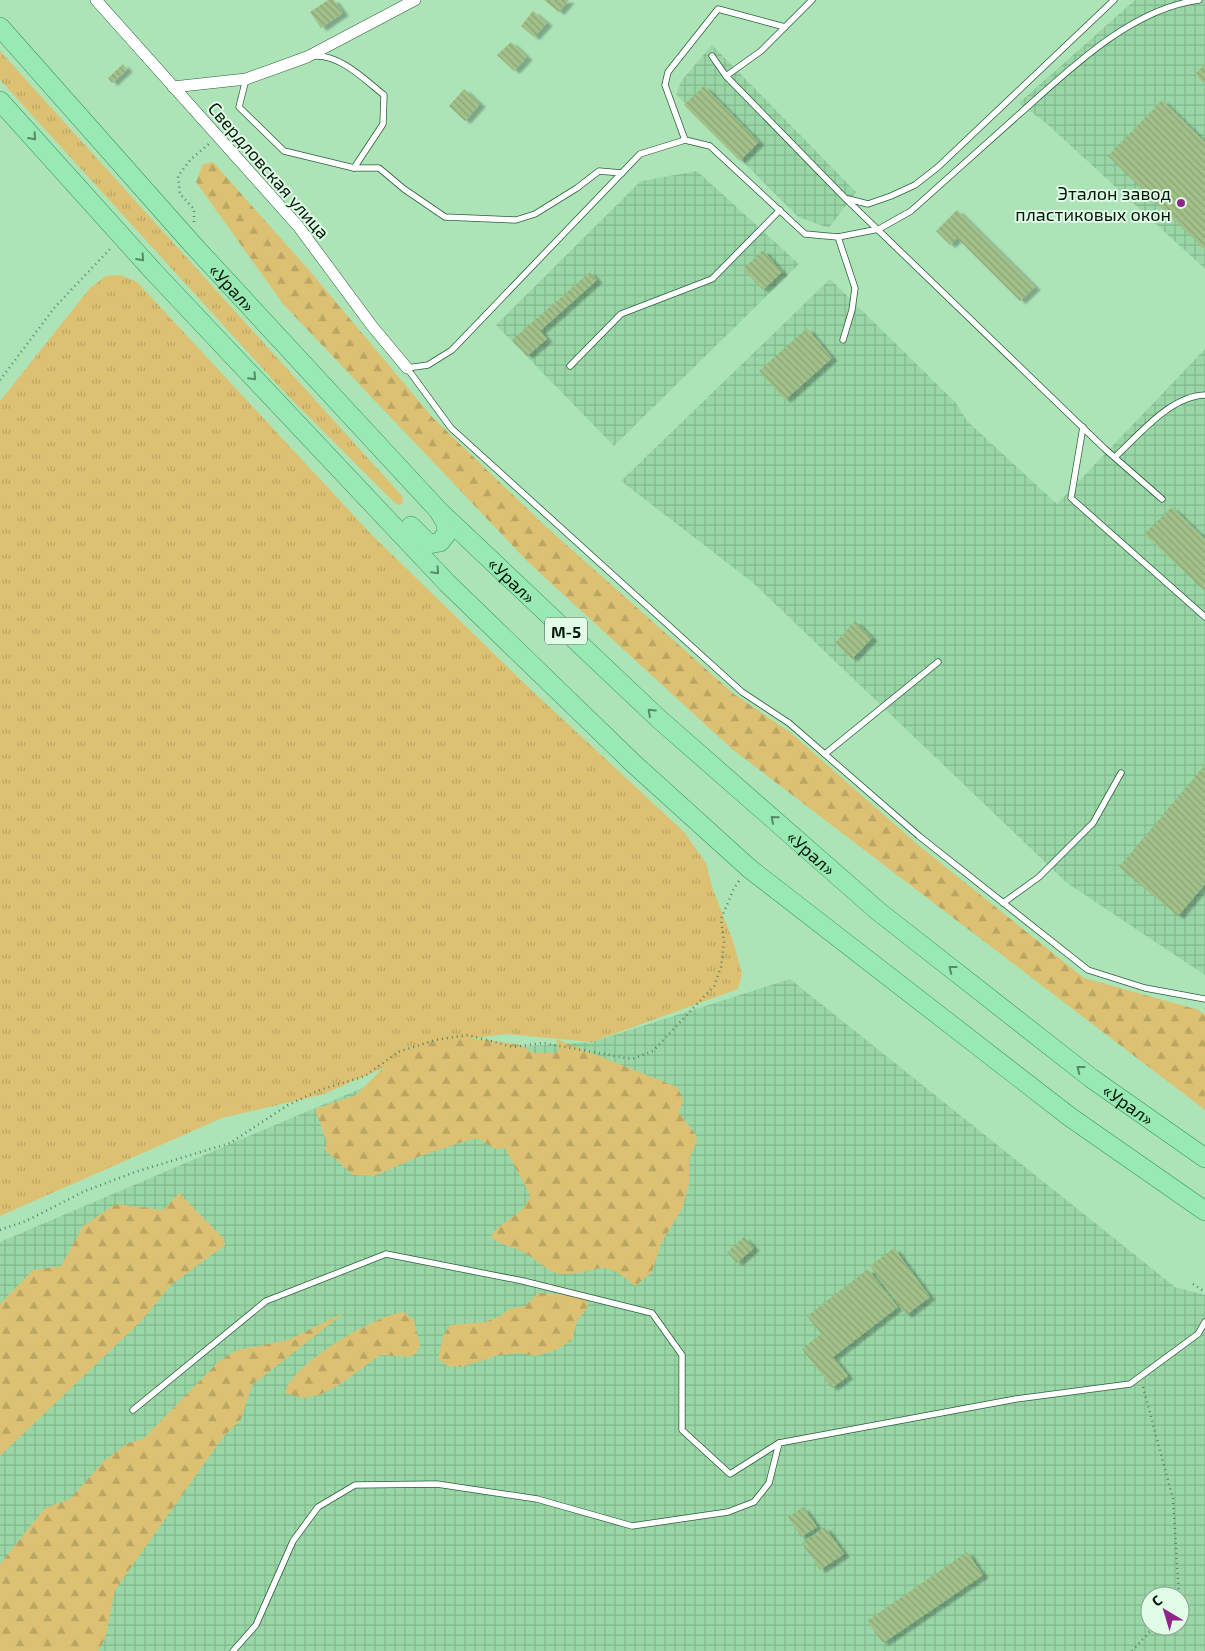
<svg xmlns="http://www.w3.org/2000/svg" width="1205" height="1651" font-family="'Exo 2',sans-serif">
  <defs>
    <pattern id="industrial-grid" width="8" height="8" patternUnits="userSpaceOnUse" patternTransform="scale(1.25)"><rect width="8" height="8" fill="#9ad7a7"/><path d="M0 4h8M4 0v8" fill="none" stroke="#83b88e"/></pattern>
    <pattern id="grass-tufts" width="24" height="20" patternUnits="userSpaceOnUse" patternTransform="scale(1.25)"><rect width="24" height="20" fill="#dcc173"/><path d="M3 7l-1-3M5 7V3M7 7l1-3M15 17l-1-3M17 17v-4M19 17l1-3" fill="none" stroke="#bba562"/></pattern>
    <pattern id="forest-firs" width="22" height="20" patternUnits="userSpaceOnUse" patternTransform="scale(1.25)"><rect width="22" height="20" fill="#dcc173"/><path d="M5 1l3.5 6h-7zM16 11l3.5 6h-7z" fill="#bba562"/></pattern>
    <pattern id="building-back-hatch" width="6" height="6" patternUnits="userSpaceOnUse" patternTransform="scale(1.25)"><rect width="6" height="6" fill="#a2c089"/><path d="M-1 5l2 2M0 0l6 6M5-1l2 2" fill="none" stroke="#8aa475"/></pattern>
    <filter id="shadow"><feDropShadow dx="5.5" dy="3" stdDeviation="1" flood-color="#0004"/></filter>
  </defs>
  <rect width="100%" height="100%" fill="#ace4b8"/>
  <g fill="url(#industrial-grid)" fill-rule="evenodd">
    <polygon points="1135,0 1205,0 1205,269 1046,123 1019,103"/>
    <polygon points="712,45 856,192 829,228 798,217 676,94 682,80"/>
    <polygon points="697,171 799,264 614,446 496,325 641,181"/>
    <polygon points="830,279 956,403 967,421 1057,504 1205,349 1205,975 1067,883 752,582 621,481"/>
    <path d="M790 979 1175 1287 1205 1295V1651H0V1242L449 1051 592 1042ZM1150 1596H1180V1626H1150Z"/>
  </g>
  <g fill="url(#grass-tufts)">
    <polygon points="0,51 402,496 403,503 399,505 394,502 284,392 0,80"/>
    <polygon points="121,275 137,282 371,534 526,685 684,832 706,863 712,887 733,941 742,973 738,989 592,1042 506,1034 439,1043 324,1094 222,1118 0,1216 0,401 90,288 106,276"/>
  </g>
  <g fill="url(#forest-firs)">
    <polygon points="213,162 309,270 433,418 543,524 734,694 791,733 917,844 1084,978 1199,1010 1205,1015 1205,1110 732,749 529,563 283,304 196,182 203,164"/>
    <path d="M453 1037 489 1040 521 1045 533 1053H554L559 1050 556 1039 677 1087 683 1099 679 1113 696 1135 697 1141 689 1159V1184L682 1209 661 1243 652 1272 635 1286C600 1255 601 1273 565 1274 550 1275 537 1260 525 1253 514 1246 499 1246 491 1236 501 1219 525 1216 530 1195L505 1148 495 1149 479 1139H472L420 1156 374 1176 353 1175 324 1149 327 1143 315 1109 356 1095 390 1061 414 1051 424 1042Z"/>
    <polygon points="179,1193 224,1239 225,1245 171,1285 141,1321 0,1456 0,1304 33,1270 61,1266 83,1226 116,1204 163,1210"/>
    <polygon points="538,1293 577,1295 588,1302 587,1308 577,1321 572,1340 556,1350 535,1356 520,1353 499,1355 461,1367 448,1366 438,1359 443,1336 450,1325 485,1322 500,1316 509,1309 525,1306"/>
    <polygon points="345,1312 252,1385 241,1419 223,1437 115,1590 105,1639 98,1651 0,1651 0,1564 45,1508 70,1499 104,1461 128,1443 143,1439 219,1361 237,1350 288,1340"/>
    <path d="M404 1312 414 1320 420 1346 416 1353 410 1357 380 1355 339 1385 319 1395 303 1398 285 1393C291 1364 375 1315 404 1312Z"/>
  </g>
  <g fill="url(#building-back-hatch)" filter="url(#shadow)">
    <polygon points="328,0 334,0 343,13 321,28 310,12"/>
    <polygon points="544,0 569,0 559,12"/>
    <polygon points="533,11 547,23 534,37 521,26"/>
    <polygon points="511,42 527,57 514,71 497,55"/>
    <polygon points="123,64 127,69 112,83 108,78"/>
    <polygon points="1205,64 1205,84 1195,74"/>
    <polygon points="704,86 759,142 740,161 684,105"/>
    <polygon points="464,89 480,104 465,121 449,106"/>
    <polygon points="1162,100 1205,142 1205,250 1108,156"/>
    <polygon points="957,210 1035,287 1020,301 957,238 950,245 936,231"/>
    <polygon points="763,250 782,272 763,290 743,269"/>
    <polygon points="590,272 597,280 540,331 547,339 527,356 512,340"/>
    <polygon points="807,328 832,358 785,400 759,371"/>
    <polygon points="1172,507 1205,539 1205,591 1144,534"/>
    <polygon points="855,621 872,638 852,659 835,643"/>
    <polygon points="1205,765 1205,884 1178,916 1119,867"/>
    <polygon points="744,1237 754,1248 737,1263 727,1252"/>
    <polygon points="894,1248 930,1297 906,1315 870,1266"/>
    <polygon points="868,1269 898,1307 833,1357 848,1376 832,1388 802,1349 821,1334 807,1316"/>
    <polygon points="803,1507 817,1527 801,1537 788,1517"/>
    <polygon points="825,1527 844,1554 820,1570 802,1543"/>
    <polygon points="967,1552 983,1575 883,1643 867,1621"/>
  </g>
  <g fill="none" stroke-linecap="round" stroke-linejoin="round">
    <g stroke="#2b603b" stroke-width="7">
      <g id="lane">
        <path d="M1199 0C1129 9 1067 72 1016 117 981 148 946 180 911 211L879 229 838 237 805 234 710 146 685 140 640 154 452 350 428 365 407 368 451 428 742 692 789 723 919 836 1088 970 1145 988 1205 999"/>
        <path d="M315 56C341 55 365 80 384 95L383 124 354 168"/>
        <polyline points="712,56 726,76 761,51 812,0"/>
        <polyline points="726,76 846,199 1105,449 1162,499"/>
        <polyline points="246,79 239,107 284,151 354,168 379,168 404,189 445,217 516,220 535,214 577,188 599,171 622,173"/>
        <polyline points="685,140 665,85 668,72 718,9 785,27"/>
        <polyline points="848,199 868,204 891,196 915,185 938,167 1114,0"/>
        <polyline points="838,237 855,288 852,310 843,340"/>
        <polyline points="570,366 621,314 712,279 780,210"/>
        <polyline points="1083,427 1071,498 1205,617"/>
        <path d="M1115 457C1139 435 1170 396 1205 395"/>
        <polyline points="825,754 938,662"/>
        <polyline points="1003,903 1039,877 1093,823 1121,773"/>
        <polyline points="133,1410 266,1301 386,1254 523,1281 652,1313 682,1355 682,1430 730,1474 779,1443"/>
        <polyline points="233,1651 256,1625 293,1541 318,1507 355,1485 437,1484 537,1499 632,1526 728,1512 754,1502 769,1483 779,1443 1016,1399 1130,1384 1198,1334 1205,1322"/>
      </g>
    </g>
    <g stroke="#2b603b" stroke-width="12">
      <g id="street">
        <polyline points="96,0 298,226 372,326 407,368"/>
        <polyline points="173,87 246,79 307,57 415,0"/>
      </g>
    </g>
    <g stroke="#389757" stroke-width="20">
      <g id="primary">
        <path id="s1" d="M0 27 194 246 439 511 659 719 878 911 1091 1078 1205 1158"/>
        <polyline points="0,101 153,271 447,583 634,764 750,869 1070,1117 1205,1211"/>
        <polyline points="411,526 429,544 440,542 447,533 446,523 440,513"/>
      </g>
    </g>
    <g stroke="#5a8163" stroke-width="2.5" stroke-dasharray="1 4" stroke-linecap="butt">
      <polyline points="194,222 194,209 180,194 178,176 191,159 209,144"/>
      <polyline points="0,380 55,307 111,248"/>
      <polyline points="0,1230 26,1221 85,1191 135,1172 230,1143 288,1105 320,1090 365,1076 398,1052 435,1040 468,1035 513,1047 543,1043 632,1059 653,1051 714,986 721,967 724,942 721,919 734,888 739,881"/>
      <polyline points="1193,1284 1205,1292"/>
      <polyline points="1143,1387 1173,1499 1179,1596"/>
      <polyline points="1132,1651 1155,1626"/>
    </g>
    <use href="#lane" stroke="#fff" stroke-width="5.5"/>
    <use href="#street" stroke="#fff" stroke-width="11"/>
    <use href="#primary" stroke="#98e9b3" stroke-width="19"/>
  </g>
  <defs><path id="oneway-chevron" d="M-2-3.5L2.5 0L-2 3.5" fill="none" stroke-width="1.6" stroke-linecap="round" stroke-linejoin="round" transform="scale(1.25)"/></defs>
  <g stroke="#558b67">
    <use href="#oneway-chevron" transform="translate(33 137) rotate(48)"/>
    <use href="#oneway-chevron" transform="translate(141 258) rotate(48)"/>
    <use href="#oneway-chevron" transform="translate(253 377) rotate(47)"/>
    <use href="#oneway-chevron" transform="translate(436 571) rotate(47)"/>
    <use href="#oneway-chevron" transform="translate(651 712) rotate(-137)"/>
    <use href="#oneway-chevron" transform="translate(774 819) rotate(-139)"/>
    <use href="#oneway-chevron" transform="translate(952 969) rotate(-142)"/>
    <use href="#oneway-chevron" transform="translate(1080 1069) rotate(-142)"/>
  </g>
  <circle fill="#902589" stroke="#e1fde7" stroke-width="2" cx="1181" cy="203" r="5"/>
  <g text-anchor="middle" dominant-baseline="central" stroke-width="4" stroke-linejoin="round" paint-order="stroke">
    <rect fill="#e1fde7" stroke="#465d4c" stroke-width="1" x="545" y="617.5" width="42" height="27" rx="4"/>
    <g font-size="16" font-weight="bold" fill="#04190a">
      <text x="566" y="631">М-5</text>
    </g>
    <g font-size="18" fill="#04190a" stroke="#e1fde7">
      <text transform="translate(269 170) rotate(49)">Свердловская улица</text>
      <text stroke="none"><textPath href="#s1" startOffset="349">«Урал»</textPath></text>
      <text stroke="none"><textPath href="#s1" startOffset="754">«Урал»</textPath></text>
      <text stroke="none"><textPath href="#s1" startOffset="1159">«Урал»</textPath></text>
      <text stroke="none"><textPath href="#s1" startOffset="1564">«Урал»</textPath></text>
    </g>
    <g font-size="18" fill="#04190a" stroke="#e1fde7" text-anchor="end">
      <text x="1171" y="193">Эталон завод<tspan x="1171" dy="21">пластиковых окон</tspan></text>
    </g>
  </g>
  <g transform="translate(1165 1611) rotate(322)"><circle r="24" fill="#e1fde7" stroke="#89a28f"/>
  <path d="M0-4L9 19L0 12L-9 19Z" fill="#902589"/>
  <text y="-8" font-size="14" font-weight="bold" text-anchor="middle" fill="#04190a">С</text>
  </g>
</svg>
